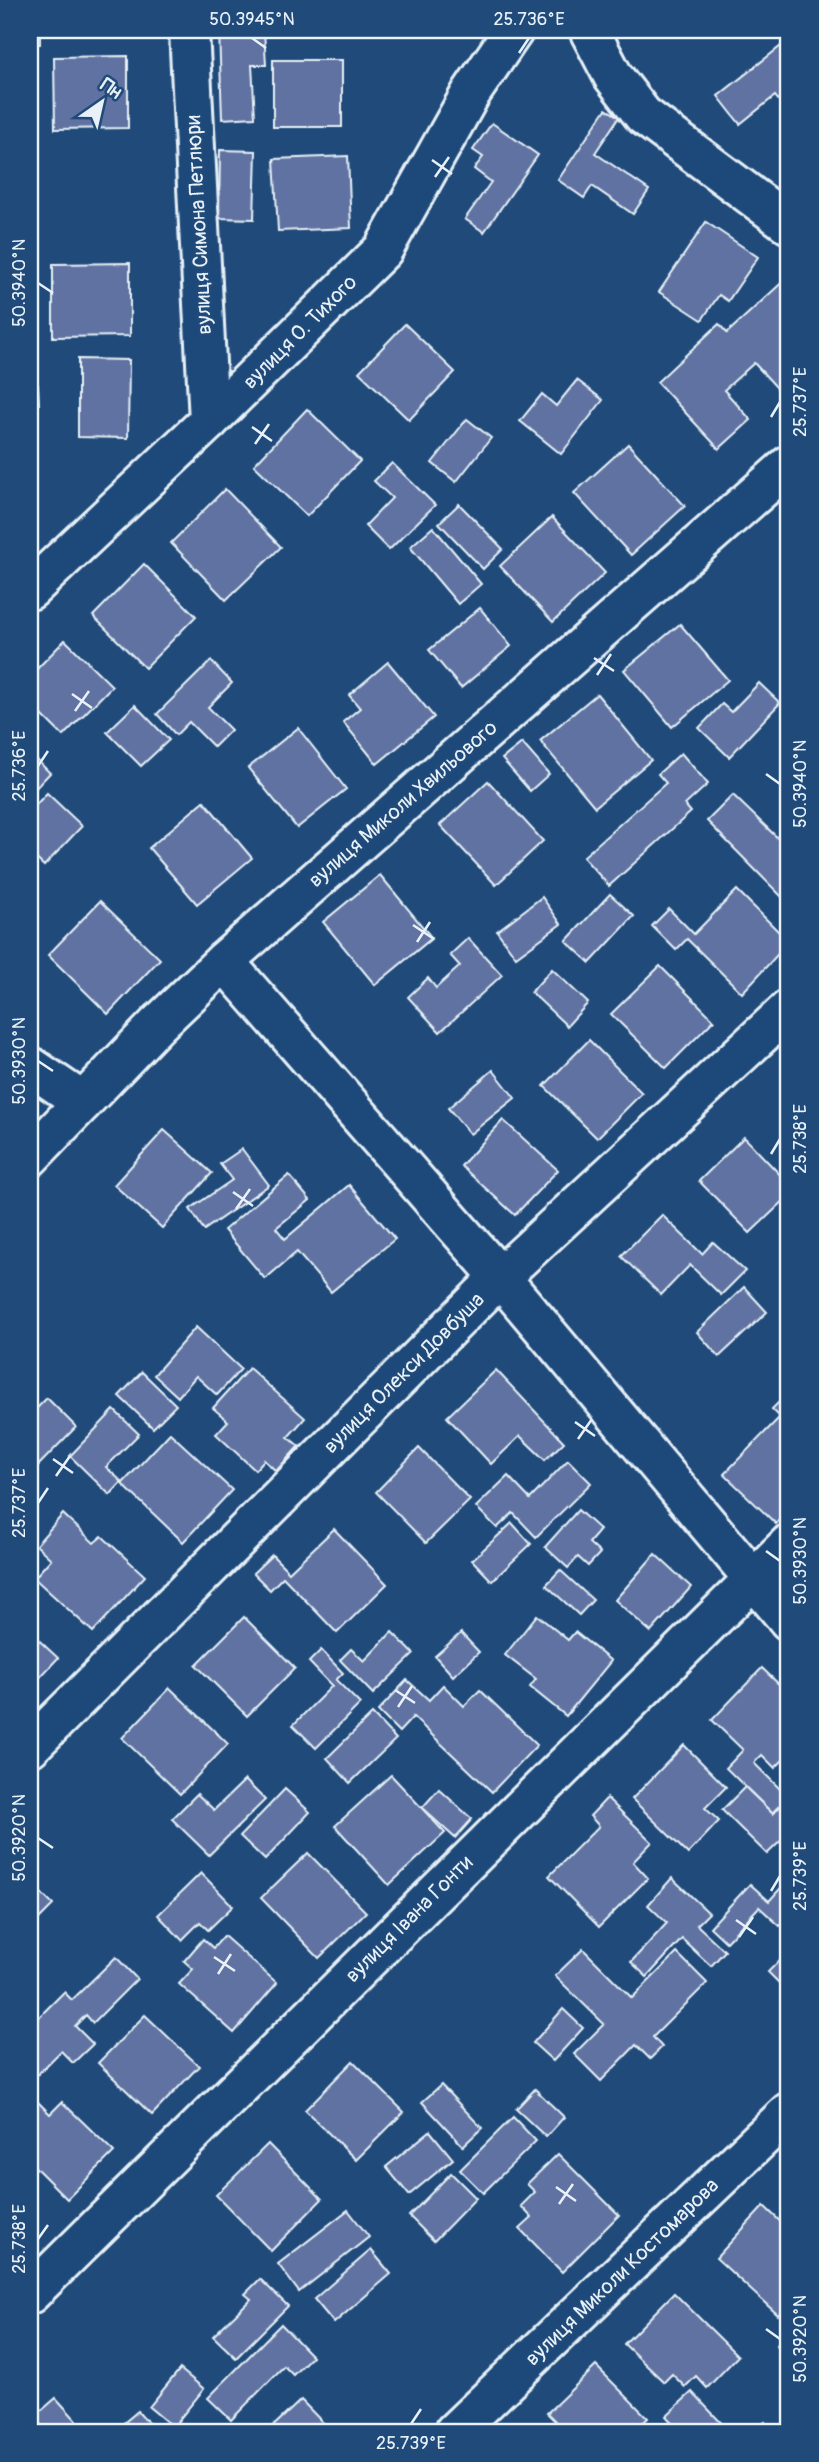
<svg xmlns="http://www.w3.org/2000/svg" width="819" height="2462" font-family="Pangolin,sans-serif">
  <rect width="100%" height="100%" fill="#1f4a7a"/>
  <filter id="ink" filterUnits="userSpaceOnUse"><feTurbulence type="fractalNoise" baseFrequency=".0143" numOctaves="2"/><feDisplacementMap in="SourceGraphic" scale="14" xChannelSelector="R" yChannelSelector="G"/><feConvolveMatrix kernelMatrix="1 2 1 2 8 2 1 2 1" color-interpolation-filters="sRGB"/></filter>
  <g filter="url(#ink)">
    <g fill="#6072a1" stroke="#e8f1f8" stroke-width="2">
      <rect x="30" y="30" width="10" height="14"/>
      <polygon points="219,30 264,30 266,65 252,65 255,117 222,119"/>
      <polygon points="781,46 789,57 789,102 783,106 775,96 740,124 718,96"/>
      <polygon points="128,56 128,128 55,129 54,57"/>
      <rect x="273" y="60" width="69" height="67"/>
      <polygon points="606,109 619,117 595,153 649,190 633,214 592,186 584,198 558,180"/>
      <polygon points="492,123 538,155 484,232 465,219 491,182 474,169 483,157 473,150"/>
      <polygon points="220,150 256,151 254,219 219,218"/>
      <polygon points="348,156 351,228 278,231 274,159"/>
      <polygon points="706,222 758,257 728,301 719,295 702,320 659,292"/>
      <polygon points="130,263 130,336 53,337 53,264"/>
      <polygon points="789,276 789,376 777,388 754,363 724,390 751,420 719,449 657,382 719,324 727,333"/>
      <polygon points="405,324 455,372 409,420 359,372"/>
      <rect x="30" y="341" width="2" height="28"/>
      <polygon points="78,359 129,360 128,438 78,437"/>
      <polygon points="577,380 603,400 561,454 520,421 542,394 556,406"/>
      <polygon points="30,385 38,385 39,404 30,404"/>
      <polygon points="307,409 360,461 307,516 254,465"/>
      <polygon points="467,419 491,438 456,482 432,463"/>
      <polygon points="628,444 685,506 631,555 574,493"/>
      <polygon points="392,463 435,505 389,550 365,526 392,498 374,481"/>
      <polygon points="225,489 281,547 226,600 171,543"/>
      <polygon points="459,504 503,549 483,569 439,523"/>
      <polygon points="552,517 605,573 553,622 500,566"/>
      <polygon points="433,527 481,584 458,604 410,547"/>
      <polygon points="144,564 196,616 145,668 93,616"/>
      <polygon points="480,608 511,646 461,688 429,650"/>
      <polygon points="680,624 728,680 672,727 624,670"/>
      <polygon points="65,640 112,686 63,736 30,703 30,676"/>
      <polygon points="211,661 232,683 208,707 231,730 214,747 189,722 176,735 157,714"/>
      <polygon points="388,662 434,717 377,764 343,722 360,708 349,695"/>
      <polygon points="759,683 780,703 729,757 699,728 722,704 731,712"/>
      <polygon points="597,694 651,760 595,807 540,741"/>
      <polygon points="135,705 169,740 141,766 107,732"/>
      <polygon points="298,728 346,789 297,828 248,768"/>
      <polygon points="522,743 549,774 530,791 502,759"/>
      <polygon points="30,753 50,773 30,794"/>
      <polygon points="681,753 708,784 685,805 691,812 609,886 583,857 666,783 658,774"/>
      <polygon points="488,781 543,841 496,885 440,825"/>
      <polygon points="47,793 82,826 44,866 30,853 30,811"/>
      <polygon points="733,795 789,849 789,904 707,821"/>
      <polygon points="204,801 252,858 197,904 149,848"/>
      <polygon points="380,875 432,938 375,985 323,922"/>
      <polygon points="737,890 789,942 742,993 687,939 676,950 652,926 669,909 694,934"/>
      <polygon points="610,894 634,916 590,963 566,941"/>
      <polygon points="542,897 561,924 516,957 497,931"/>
      <polygon points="100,901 160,959 108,1014 48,955"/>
      <polygon points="468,938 502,975 440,1032 408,997 428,978 436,988 460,966 450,955"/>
      <polygon points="660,966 714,1020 666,1068 611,1014"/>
      <polygon points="552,969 588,1003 567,1026 531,992"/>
      <polygon points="589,1040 642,1093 597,1138 544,1086"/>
      <polygon points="493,1070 515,1098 470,1134 448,1108"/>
      <polygon points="789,1093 789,1113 779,1103"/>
      <polygon points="503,1120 558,1170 515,1215 461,1166"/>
      <polygon points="164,1130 212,1173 162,1228 114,1185"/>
      <polygon points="744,1137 789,1184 789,1196 750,1233 699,1181"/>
      <polygon points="242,1149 269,1185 204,1230 190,1209 232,1180 220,1164"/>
      <polygon points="289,1175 310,1200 276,1228 285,1239 349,1185 395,1239 331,1292 297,1252 265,1279 224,1230"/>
      <polygon points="662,1215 702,1254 713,1242 745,1271 721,1295 690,1265 661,1295 621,1256"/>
      <polygon points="744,1287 767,1312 719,1357 697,1332"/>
      <polygon points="196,1327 241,1369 217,1395 196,1376 178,1397 154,1375"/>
      <polygon points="249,1368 305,1418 288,1437 299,1446 276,1471 264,1460 255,1470 216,1434 228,1421 213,1408"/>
      <polygon points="496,1370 564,1442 545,1460 520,1436 491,1464 447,1417"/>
      <polygon points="142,1372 176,1405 153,1428 119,1396"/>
      <polygon points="787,1394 789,1510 776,1524 724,1474 780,1417 772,1409"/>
      <polygon points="47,1398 76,1427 30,1474 30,1415"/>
      <polygon points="114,1410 139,1434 106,1467 122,1482 110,1495 70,1456"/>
      <polygon points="170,1433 232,1490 183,1542 122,1484"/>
      <polygon points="419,1448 470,1500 426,1543 376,1492"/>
      <polygon points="568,1460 591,1483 536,1537 513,1513 497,1528 476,1507 508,1476 530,1499"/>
      <polygon points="578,1510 600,1530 589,1543 600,1553 588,1566 578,1557 568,1568 545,1547"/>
      <polygon points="63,1514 94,1543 102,1536 145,1576 93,1632 34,1578 51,1559 36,1545"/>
      <polygon points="512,1523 531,1544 492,1581 472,1560"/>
      <polygon points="334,1529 387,1584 337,1633 283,1577 270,1590 253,1573 272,1555 289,1572"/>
      <polygon points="655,1554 691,1587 651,1632 615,1600"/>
      <polygon points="560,1570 593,1600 579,1615 546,1585"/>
      <polygon points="537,1615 568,1640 575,1632 611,1661 566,1716 530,1687 536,1679 505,1655"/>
      <polygon points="244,1617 295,1668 247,1716 196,1665"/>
      <polygon points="30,1632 58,1658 30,1688"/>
      <polygon points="392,1632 414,1654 373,1694 340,1660 351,1649 364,1661"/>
      <polygon points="461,1633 479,1652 453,1676 435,1656"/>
      <polygon points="321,1650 343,1673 336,1680 360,1704 316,1748 293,1725 332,1686 309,1662"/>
      <polygon points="762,1668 789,1694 789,1754 775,1768 762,1755 754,1763 788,1797 772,1813 726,1768 743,1750 712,1720"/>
      <polygon points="407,1680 429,1700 443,1685 464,1706 480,1690 537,1745 492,1792 413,1717 399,1732 378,1711"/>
      <polygon points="170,1688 228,1744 180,1794 122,1738"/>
      <polygon points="372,1714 396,1739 350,1783 327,1758"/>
      <polygon points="684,1745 726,1787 705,1808 719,1821 688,1854 632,1799"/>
      <polygon points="391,1775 445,1833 389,1885 335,1826"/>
      <polygon points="245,1780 265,1800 209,1855 172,1819 197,1794 214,1810"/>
      <polygon points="745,1787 773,1814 789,1797 789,1833 767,1854 722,1810"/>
      <polygon points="285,1789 310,1812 265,1860 240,1836"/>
      <polygon points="439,1789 472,1819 455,1838 422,1808"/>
      <polygon points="607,1798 652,1842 633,1862 648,1878 599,1927 549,1876 599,1826 590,1816"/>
      <polygon points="308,1853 366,1912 319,1958 261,1898"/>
      <polygon points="201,1873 233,1906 208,1930 200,1922 182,1940 158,1915"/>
      <polygon points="672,1878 709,1913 697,1925 725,1951 711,1966 682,1939 647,1977 631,1962 667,1923 648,1905"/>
      <polygon points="789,1879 789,1916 780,1926 759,1907 726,1942 710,1927 750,1884 769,1901"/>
      <polygon points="30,1882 53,1905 30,1928"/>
      <polygon points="224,1936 277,1983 234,2033 179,1984 193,1969 184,1961 203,1939 213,1948"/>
      <polygon points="583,1949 632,1998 677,1953 707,1983 653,2037 662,2047 650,2059 636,2045 601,2081 574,2054 604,2024 555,1976"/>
      <polygon points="789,1951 789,1993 768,1972"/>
      <polygon points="116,1957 137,1979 93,2023 86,2015 75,2026 93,2044 73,2063 61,2051 30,2082 30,2026 64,1992 72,2000"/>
      <polygon points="563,2009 583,2028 553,2061 533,2043"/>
      <polygon points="145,2015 199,2066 152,2115 98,2063"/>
      <polygon points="353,2061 404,2112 356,2160 305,2110"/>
      <polygon points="441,2085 482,2128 463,2146 422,2102"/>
      <polygon points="535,2089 564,2117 546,2137 516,2109"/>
      <polygon points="35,2099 50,2114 62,2102 114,2152 67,2199 30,2162 30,2105"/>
      <polygon points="513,2117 536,2141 483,2193 460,2170"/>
      <polygon points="430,2131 453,2159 409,2195 386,2167"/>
      <polygon points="268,2144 322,2199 271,2251 216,2195"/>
      <polygon points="558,2154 619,2215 562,2272 520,2229 532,2218 521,2206 535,2192 527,2184"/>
      <polygon points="451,2173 476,2198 434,2241 409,2216"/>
      <polygon points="764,2206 789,2230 789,2303 778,2315 716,2258"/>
      <polygon points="348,2210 369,2237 299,2292 278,2264"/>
      <polygon points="371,2250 391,2274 334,2323 314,2299"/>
      <polygon points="260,2279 288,2306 236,2358 213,2336 251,2299 245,2294"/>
      <polygon points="674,2293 738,2356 707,2388 696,2376 685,2387 672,2374 664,2382 624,2344"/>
      <polygon points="281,2324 312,2356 293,2375 284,2366 231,2420 208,2398"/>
      <polygon points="789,2333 789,2358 777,2345"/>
      <polygon points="596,2366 648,2418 633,2432 566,2432 547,2413"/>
      <polygon points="180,2369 204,2389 173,2427 149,2407"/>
      <polygon points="692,2392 730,2432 681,2432 666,2416"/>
      <polygon points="56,2398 87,2432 47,2432 34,2417"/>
      <polygon points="301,2400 332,2432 267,2432"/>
      <polygon points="138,2411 157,2432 113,2432"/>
      <polygon points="765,2422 773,2432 752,2432"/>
    </g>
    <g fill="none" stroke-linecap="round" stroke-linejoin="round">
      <g stroke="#e8f1f8" stroke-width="44">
        <g id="minor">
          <polyline points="189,30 209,421"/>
          <polyline points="589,30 613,76 643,115 789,224"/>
          <polyline points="30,590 209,421 383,250 471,93 514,30"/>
          <polyline points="224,961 500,1277 789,1621"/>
          <polyline points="30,1066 83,1102"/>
          <polyline points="30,1157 157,1025 224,961 789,465"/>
          <polyline points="30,1747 500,1277 789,1009"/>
          <polyline points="30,2294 789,1544"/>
          <polyline points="454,2432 789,2112"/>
        </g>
      </g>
      <use href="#minor" stroke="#1f4a7a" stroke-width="38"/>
    </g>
  </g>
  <path fill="none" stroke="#e8f1f8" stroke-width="2.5" d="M252 38 266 48M519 53 529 38M432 160 452 174M435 177 449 157M38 283 53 293M771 417 780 402M252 427 272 441M255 444 269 424M594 658 614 671M597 675 611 654M72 694 92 708M75 711 89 691M38 766 48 751M766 774 780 784M413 925 434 939M417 942 430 922M38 1061 53 1071M771 1154 780 1139M233 1192 253 1206M236 1209 250 1189M575 1422 595 1436M578 1439 592 1419M53 1459 73 1473M56 1476 70 1456M38 1503 48 1488M766 1551 780 1561M395 1690 415 1703M398 1707 412 1686M38 1838 53 1848M771 1891 780 1876M736 1920 756 1934M739 1937 753 1917M214 1957 235 1971M218 1974 231 1954M556 2187 576 2201M559 2204 573 2184M38 2239 48 2225M766 2329 780 2339M411 2424 421 2409"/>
  <g text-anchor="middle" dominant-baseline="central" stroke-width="6" stroke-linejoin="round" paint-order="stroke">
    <g font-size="21" fill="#e8f1f8" stroke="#1f4a7a">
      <text transform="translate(199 225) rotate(-93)">вулиця Симона Петлюри</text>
      <text transform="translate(300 332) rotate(-45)">вулиця О. Тихого</text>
      <text transform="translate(403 804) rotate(-41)">вулиця Миколи Хвильового</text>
      <text transform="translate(404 1373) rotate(-45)">вулиця Олекси Довбуша</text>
      <text transform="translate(409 1919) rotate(-45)">вулиця Івана Гонти</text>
      <text transform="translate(622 2272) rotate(-44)">вулиця Миколи Костомарова</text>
    </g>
  </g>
  <rect width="819" height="2462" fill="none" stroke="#1f4a7a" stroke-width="77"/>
  <g transform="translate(102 102) rotate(34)" stroke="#1f4a7a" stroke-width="5" paint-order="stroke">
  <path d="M0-5L12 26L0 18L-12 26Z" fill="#e8f1f8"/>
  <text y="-10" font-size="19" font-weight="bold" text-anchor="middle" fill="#e8f1f8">Пн</text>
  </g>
  <rect x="38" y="38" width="742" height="2386" fill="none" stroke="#e8f1f8" stroke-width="2.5"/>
  <g font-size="18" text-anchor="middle" fill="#e8f1f8">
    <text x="252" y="25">50.3945°N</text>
    <text x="529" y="25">25.736°E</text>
    <text transform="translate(19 283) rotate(-90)" y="6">50.3940°N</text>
    <text transform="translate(800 402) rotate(-90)" y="6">25.737°E</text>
    <text transform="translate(19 766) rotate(-90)" y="6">25.736°E</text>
    <text transform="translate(800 784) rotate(-90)" y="6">50.3940°N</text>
    <text transform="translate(19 1061) rotate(-90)" y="6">50.3930°N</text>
    <text transform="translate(800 1139) rotate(-90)" y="6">25.738°E</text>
    <text transform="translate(19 1503) rotate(-90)" y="6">25.737°E</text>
    <text transform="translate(800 1561) rotate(-90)" y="6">50.3930°N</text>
    <text transform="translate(19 1838) rotate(-90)" y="6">50.3920°N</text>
    <text transform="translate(800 1876) rotate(-90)" y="6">25.739°E</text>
    <text transform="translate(19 2239) rotate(-90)" y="6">25.738°E</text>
    <text transform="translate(800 2339) rotate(-90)" y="6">50.3920°N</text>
    <text x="411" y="2449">25.739°E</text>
  </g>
</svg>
